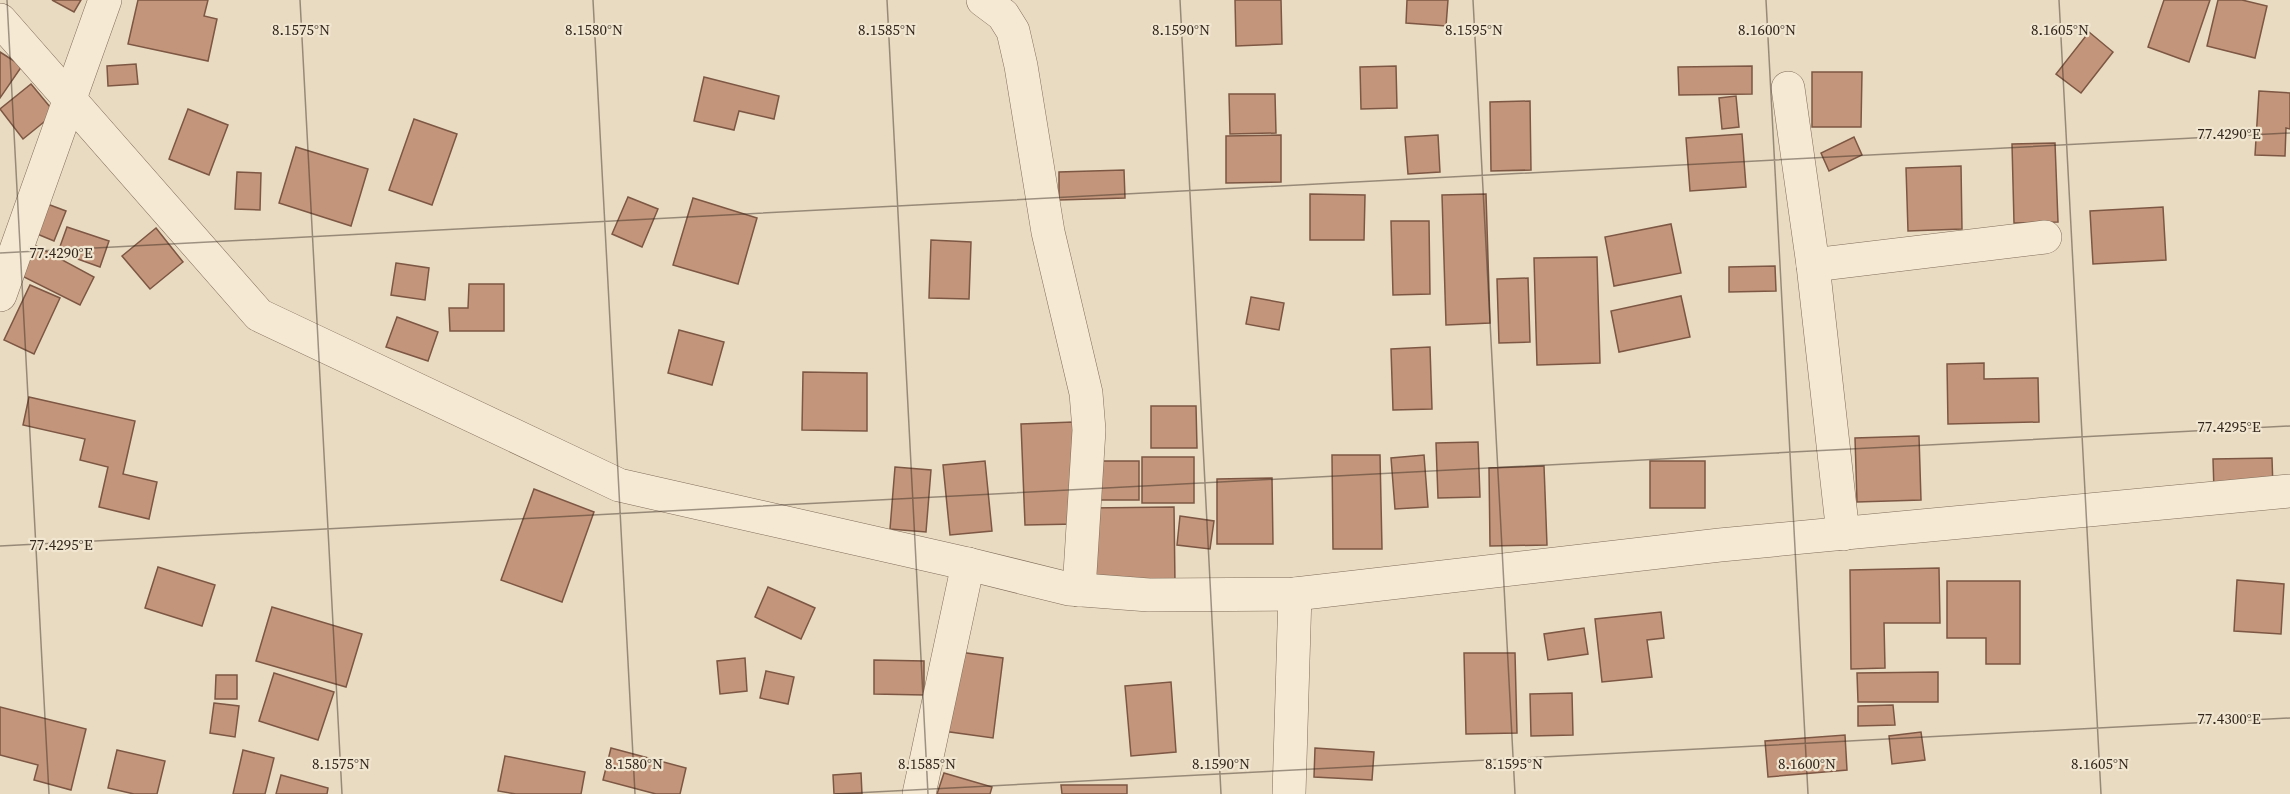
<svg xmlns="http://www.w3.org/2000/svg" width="2290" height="794" font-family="'Source Serif 4',serif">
  <rect width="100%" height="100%" fill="#e9dbc1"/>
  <g fill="#c3967b" stroke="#7d5743" stroke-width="1.5">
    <polygon points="52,0 81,0 74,12"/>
    <polygon points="138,0 208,0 204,16 217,19 208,61 128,44"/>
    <polygon points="1235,0 1281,0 1282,44 1236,46"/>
    <polygon points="1407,0 1448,0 1446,26 1406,23"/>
    <polygon points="2164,0 2210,0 2189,62 2148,47"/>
    <polygon points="2218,0 2242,0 2267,6 2255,58 2207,46"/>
    <polygon points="2089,32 2113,52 2081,93 2056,74"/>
    <polygon points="0,52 22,66 0,98"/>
    <polygon points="136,64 138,84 108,86 107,66"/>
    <polygon points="1396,66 1397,108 1361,109 1360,67"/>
    <polygon points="1752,66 1752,94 1679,95 1678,67"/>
    <polygon points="1812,72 1862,72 1861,127 1812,127"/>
    <polygon points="704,77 779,96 774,119 739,111 734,130 694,121"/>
    <polygon points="31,84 55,113 23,139 0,109"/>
    <polygon points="2259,91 2290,93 2290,129 2286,128 2285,156 2255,155"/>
    <polygon points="1229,94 1275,94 1276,133 1230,134"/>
    <polygon points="1736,96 1739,127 1722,129 1719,98"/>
    <polygon points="1530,101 1531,170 1491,171 1490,102"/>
    <polygon points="188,109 228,125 209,175 169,159"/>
    <polygon points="414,119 457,134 432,205 389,190"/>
    <polygon points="1742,134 1746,187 1690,191 1686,138"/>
    <polygon points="1281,135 1281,182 1226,183 1226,136"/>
    <polygon points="1438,135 1440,172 1408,174 1405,137"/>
    <polygon points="1854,137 1862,155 1829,171 1821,153"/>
    <polygon points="2055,143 2058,222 2014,223 2012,144"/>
    <polygon points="296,147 368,169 351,226 279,203"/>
    <polygon points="1961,166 1962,229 1908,231 1906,168"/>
    <polygon points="1124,170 1125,198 1059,200 1059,172"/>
    <polygon points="237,172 261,173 260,210 235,209"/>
    <polygon points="1310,194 1365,195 1364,240 1310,240"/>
    <polygon points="1486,194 1490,323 1446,325 1442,195"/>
    <polygon points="628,197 658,209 642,247 612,234"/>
    <polygon points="693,198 757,218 738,284 673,265"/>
    <polygon points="42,202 66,211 54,241 30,231"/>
    <polygon points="2163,207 2166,260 2093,264 2090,211"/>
    <polygon points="1391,221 1429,221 1430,294 1393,295"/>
    <polygon points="1671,224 1681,273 1614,286 1605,237"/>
    <polygon points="67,227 109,241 100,267 58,252"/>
    <polygon points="156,228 183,262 150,289 122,256"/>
    <polygon points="931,240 971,242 969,299 929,298"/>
    <polygon points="27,241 94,277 80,305 12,271"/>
    <polygon points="1597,257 1600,363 1537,365 1534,258"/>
    <polygon points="396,263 429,268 425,300 391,295"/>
    <polygon points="1775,266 1776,291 1729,292 1729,267"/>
    <polygon points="1528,278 1530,342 1499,343 1497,279"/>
    <polygon points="469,284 504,284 504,331 450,331 449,308 468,308"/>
    <polygon points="30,285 60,298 34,354 4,340"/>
    <polygon points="1681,296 1690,337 1619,352 1611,311"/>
    <polygon points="1251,297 1284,303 1279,330 1246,324"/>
    <polygon points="397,317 438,332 428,361 386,347"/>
    <polygon points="679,330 724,342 712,385 668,373"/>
    <polygon points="1430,347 1432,409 1393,410 1391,349"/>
    <polygon points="1984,363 1984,379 2038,378 2039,422 1948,424 1947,364"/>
    <polygon points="803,372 867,373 867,431 802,430"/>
    <polygon points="29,397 135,421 123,474 157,482 149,519 99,507 108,467 80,460 85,439 23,425"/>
    <polygon points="1151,406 1196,406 1197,448 1151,448"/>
    <polygon points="1073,422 1076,524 1025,525 1021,424"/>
    <polygon points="1919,436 1921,500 1857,502 1855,438"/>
    <polygon points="1478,442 1480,497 1438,498 1436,443"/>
    <polygon points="1332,455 1380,455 1382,549 1333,549"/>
    <polygon points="1424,455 1428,507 1395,509 1391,458"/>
    <rect x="1142" y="457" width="52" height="46"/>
    <polygon points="2272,458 2273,489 2214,491 2213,459"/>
    <polygon points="985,461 992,531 950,535 943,465"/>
    <rect x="1098" y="461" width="41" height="39"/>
    <rect x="1650" y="461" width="55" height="47"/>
    <polygon points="1544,466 1547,545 1490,546 1489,468"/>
    <polygon points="895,467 931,470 926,532 890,529"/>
    <polygon points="1272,478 1273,544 1217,544 1217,479"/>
    <polygon points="534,489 594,512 562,602 501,580"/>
    <polygon points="1174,507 1175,584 1090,584 1089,508"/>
    <polygon points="1180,516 1214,521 1210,549 1177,545"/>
    <polygon points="158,567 215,585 202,626 145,608"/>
    <polygon points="1939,568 1940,623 1884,623 1885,668 1851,669 1850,570"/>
    <polygon points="2237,580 2284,584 2281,634 2234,631"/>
    <polygon points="1947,581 2020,581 2020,664 1986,664 1986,638 1947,638"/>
    <polygon points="768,587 815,608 801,639 755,617"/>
    <polygon points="272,607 362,634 346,687 256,661"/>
    <polygon points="1661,612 1664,638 1647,640 1652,677 1602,682 1595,619"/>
    <polygon points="1584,628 1588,654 1548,660 1544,634"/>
    <polygon points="952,651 1003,658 993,738 943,731"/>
    <polygon points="1464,653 1515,653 1517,733 1466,734"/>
    <polygon points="745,658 747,691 720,694 717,661"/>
    <polygon points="874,660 924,661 924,695 874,694"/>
    <polygon points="766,671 794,677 788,704 760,698"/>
    <polygon points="1938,672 1938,702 1858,702 1857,673"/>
    <polygon points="274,673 334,692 318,740 259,721"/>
    <polygon points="216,675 237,675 237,699 215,699"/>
    <polygon points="1171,682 1176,752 1131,756 1125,686"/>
    <polygon points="1572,693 1573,735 1531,736 1530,694"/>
    <polygon points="214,703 239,706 235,737 210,733"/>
    <polygon points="1893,705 1895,725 1858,726 1858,706"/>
    <polygon points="0,707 86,729 71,790 34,780 38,765 0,755"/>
    <polygon points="1921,732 1925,760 1892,764 1889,736"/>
    <polygon points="1845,735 1847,770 1768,777 1765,741"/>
    <polygon points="611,748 686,768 680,794 656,794 603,780"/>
    <polygon points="1315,748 1374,752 1372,780 1314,777"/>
    <polygon points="117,750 165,761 157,794 134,794 108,788"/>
    <polygon points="243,750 274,758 265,794 233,794"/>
    <polygon points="505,756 585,772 581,794 516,794 498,791"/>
    <polygon points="861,773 862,794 834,794 833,775"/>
    <polygon points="944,773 992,787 990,794 937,794"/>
    <polygon points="281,775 328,788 327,794 276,794"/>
    <polygon points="1061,785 1127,785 1127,794 1062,794"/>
  </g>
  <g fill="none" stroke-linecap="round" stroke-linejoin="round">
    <g stroke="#806d5b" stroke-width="34">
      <g id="street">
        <polyline points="983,0 1003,15 1013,31 1021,66 1048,232 1086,393 1089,430 1079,590"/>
        <polyline points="0,20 259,315 619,485 968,564 1069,589 1149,595 1295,594 1720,545 2290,491"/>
        <polyline points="1788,88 1813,265 1843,534"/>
        <polyline points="1813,265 2045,237"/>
        <polyline points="0,295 105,0"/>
        <polyline points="919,794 968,564"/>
        <polyline points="1289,794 1295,594"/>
      </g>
    </g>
    <use href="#street" stroke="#f5e9d3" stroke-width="33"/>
  </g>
  <path fill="none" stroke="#32261d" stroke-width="1.5" stroke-opacity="0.45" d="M7 0 49 794M300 0 342 794M593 0 635 794M887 0 928 794M1180 0 1221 794M1473 0 1515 794M1766 0 1808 794M2059 0 2101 794M0 253 2290 133M0 546 2290 426M835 794 2290 718"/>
  <g font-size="15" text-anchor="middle" fill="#32261d" stroke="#f1e6d0" stroke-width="4.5" stroke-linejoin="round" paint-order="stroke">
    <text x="301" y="35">8.1575°N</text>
    <text x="594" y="35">8.1580°N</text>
    <text x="887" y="35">8.1585°N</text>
    <text x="1181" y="35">8.1590°N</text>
    <text x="1474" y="35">8.1595°N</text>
    <text x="1767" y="35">8.1600°N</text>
    <text x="2060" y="35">8.1605°N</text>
    <text x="2229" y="139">77.4290°E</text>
    <text x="61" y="258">77.4290°E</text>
    <text x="2229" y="432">77.4295°E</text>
    <text x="61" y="550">77.4295°E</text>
    <text x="2229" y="724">77.4300°E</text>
    <text x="341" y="769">8.1575°N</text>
    <text x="634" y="769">8.1580°N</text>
    <text x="927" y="769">8.1585°N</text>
    <text x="1221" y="769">8.1590°N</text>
    <text x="1514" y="769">8.1595°N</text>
    <text x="1807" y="769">8.1600°N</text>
    <text x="2100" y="769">8.1605°N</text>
  </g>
</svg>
